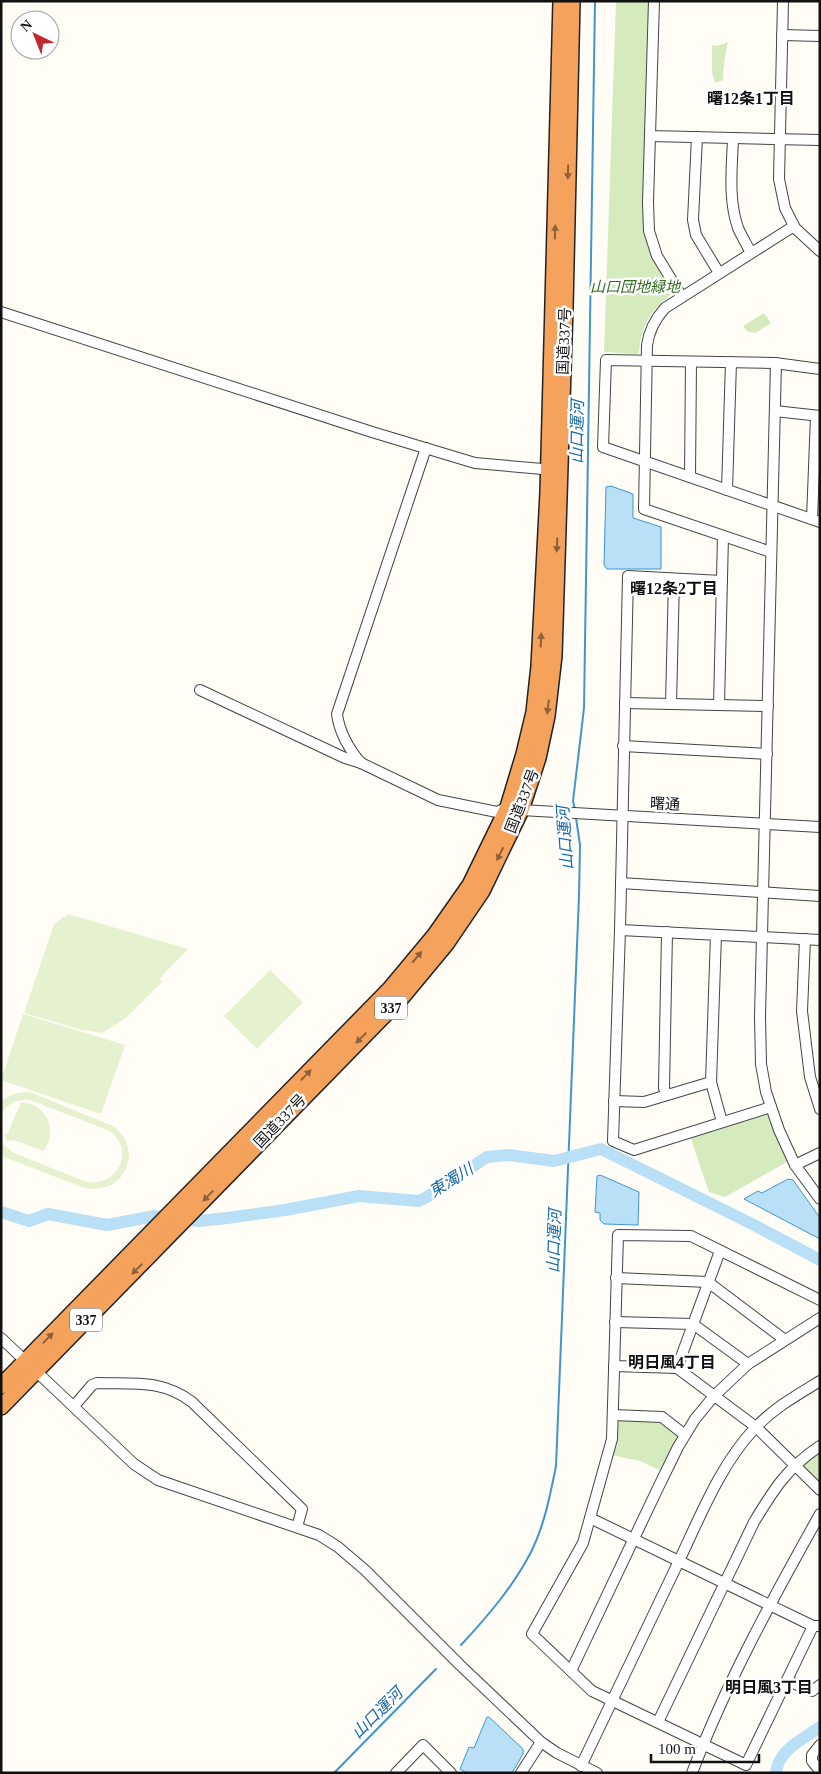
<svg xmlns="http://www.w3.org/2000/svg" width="821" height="1774" font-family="'Times New Roman','Noto Sans JP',serif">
  <rect width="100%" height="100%" fill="#fffdf5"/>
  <g fill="#d5ebbd">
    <path d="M616 1H649L644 223 649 249 672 293C650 313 642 322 639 353L635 354 604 352Z"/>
    <path d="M728 42C725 53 723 69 723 80L715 83 712 72V45L717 46Z"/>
    <polygon points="764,313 771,323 755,333 748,332 743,326"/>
    <polygon points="771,1107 792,1159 725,1197 709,1192 689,1133"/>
    <polygon points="615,1418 664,1422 681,1434 661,1471 640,1461 611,1455"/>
    <polygon points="820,1446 820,1490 794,1465"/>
  </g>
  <g fill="#e6f2cf">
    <polygon points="68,914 188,949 159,979 162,982 126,1018 102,1033 82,1030 24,1013 54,924"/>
    <polygon points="270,970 303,1002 257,1049 224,1016"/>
    <polygon points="23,1014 125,1045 101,1114 1,1080"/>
    <path d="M30 1092 115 1127 124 1137 128 1147 129 1158 126 1168 121 1177 113 1184 103 1188 92 1189 82 1187 1 1156V1141L7 1148 14 1153 84 1181C118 1190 137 1148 108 1130L30 1100C18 1099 8 1103 1 1114V1102C10 1094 19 1092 30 1092Z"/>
    <path d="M21 1102C47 1104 59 1131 43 1151L14 1140 7 1141 4 1135 8 1133Z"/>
  </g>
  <g fill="#b9e0f7" stroke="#3f96cf">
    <polygon points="611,486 633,494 633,518 661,527 661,569 607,569 604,565 606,487"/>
    <polygon points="600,1175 639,1192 638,1225 604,1224 600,1220 600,1213 595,1212 597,1176"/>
    <polygon points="788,1179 793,1180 820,1218 820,1239 744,1199 758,1191 762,1193"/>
    <polygon points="487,1717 489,1717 523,1749 523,1754 512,1773 467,1773 460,1769 469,1747 474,1748"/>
  </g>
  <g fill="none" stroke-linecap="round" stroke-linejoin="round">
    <g stroke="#3f96cf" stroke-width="2">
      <polyline points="575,810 573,801 584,708 595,1"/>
      <path d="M461 1645C487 1617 512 1588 530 1554 544 1527 550 1496 556 1466L579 896 580 845 576 818"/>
      <polyline points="334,1773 436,1669"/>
    </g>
    <g stroke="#b9e0f7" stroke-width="12">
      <polyline points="1,1212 29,1221 48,1214 107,1225 155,1216 199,1221 227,1218 285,1210 359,1196 419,1201 427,1197 487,1157 508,1155 554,1161 601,1149 754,1225 820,1260"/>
      <path d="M776 1773C778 1750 803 1739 820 1727"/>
    </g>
    <g stroke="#444" stroke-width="12">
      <g id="minor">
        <polyline points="654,1 648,202 649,231 657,256 682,297"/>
        <polyline points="783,1 779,179 785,208 795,228 820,251"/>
        <polyline points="782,35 820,36"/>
        <polyline points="650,136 820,140"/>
        <polyline points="697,137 693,220 696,235 719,273"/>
        <path d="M733 138C732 168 728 199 738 228 742 237 747 245 751 253"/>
        <polyline points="1,312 372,432 475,463 554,470"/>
        <polyline points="776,363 760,1017 761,1064 766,1092 779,1130 795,1165 820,1199"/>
        <polyline points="820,369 775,363 606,360 603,447 820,522"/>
        <polyline points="775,411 820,416"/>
        <polyline points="690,477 691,362"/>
        <polyline points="727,490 731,362"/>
        <polyline points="812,519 816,416"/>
        <path d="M771 552 644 509 647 345C649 331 655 319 665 308L794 226"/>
        <polyline points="722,581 628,576 620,930 613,1141 634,1150 771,1107"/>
        <polyline points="200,690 345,758 361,763 438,800 497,812 508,807 521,810 820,827"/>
        <polyline points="625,703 768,706"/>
        <polyline points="671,704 674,579"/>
        <polyline points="719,705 723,536"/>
        <polyline points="623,746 767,754"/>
        <path d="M361 763C349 750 339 731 337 714L426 448"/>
        <polyline points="621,883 820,896"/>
        <polyline points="620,930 820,940"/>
        <polyline points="716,935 711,1082 722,1122"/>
        <polyline points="805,939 802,1011 810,1077 820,1109"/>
        <polyline points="666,1095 664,1088 667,932"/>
        <polyline points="614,1101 644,1102 711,1082"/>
        <polyline points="795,1165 820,1153"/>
        <polyline points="616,1278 708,1282 785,1340"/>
        <polyline points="615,1322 693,1324 748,1364"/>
        <polyline points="1,1338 134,1464 158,1480 319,1535 338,1547 365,1570 460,1665 541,1742 557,1753 597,1773"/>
        <polyline points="614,1366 677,1368 756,1427 820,1490"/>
        <polyline points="677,1368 720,1251"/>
        <path d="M74 1406 92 1385 97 1383C133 1384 161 1379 192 1402L302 1509 297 1527"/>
        <polyline points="613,1415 662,1417 685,1435"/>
        <polyline points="590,1518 813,1626 820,1626"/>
        <polyline points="813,1626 746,1765 592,1691 532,1634 583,1543 612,1439 618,1235 691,1236 820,1300"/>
        <polyline points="571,1671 657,1490 678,1447 695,1419 714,1396 748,1364 820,1318"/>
        <polyline points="788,1681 812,1691 820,1685"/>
        <path d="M658 1722 754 1522C774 1489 787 1468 820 1446"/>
        <polyline points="820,1745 812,1755 812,1761 820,1771"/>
        <path d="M581 1766C614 1698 646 1630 678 1563 700 1517 720 1465 755 1428 774 1408 797 1395 820 1381"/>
        <polyline points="396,1773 423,1745 451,1773"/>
        <polyline points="521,1773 541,1742"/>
        <path d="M692 1773C726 1683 773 1598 820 1514"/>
      </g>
    </g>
    <g stroke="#222" stroke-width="18">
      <g id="highway">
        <polyline points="1,1386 390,989 435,935 470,885 508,807 524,754 534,712 539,666 548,492 561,1"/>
        <polyline points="1,1407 402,997 446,944 482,891 521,810 538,758 547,716 554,656 565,307 572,1"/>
      </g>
    </g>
    <use href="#minor" stroke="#fff" stroke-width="10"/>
    <use href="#highway" stroke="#f5a25d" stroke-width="15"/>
  </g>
  <defs><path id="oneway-solid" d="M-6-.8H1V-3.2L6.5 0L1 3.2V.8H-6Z" transform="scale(1.25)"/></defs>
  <g fill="#8e613b">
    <use href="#oneway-solid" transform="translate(568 172) rotate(91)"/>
    <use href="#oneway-solid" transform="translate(555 232) rotate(-89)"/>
    <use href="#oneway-solid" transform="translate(557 545) rotate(92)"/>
    <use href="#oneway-solid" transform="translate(541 640) rotate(-87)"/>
    <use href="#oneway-solid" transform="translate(548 707) rotate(97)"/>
    <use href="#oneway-solid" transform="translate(500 854) rotate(116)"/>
    <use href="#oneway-solid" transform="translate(417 957) rotate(-50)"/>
    <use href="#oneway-solid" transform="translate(361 1038) rotate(135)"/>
    <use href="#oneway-solid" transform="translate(306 1075) rotate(-46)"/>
    <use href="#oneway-solid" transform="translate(208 1196) rotate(134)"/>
    <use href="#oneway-solid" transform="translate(137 1269) rotate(135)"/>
    <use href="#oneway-solid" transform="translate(48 1338) rotate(-46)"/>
  </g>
  <g text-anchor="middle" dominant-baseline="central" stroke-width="5" stroke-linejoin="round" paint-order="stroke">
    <g fill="#fff" stroke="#585858" stroke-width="1">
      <rect x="375" y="996.5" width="32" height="23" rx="4"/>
      <rect x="70" y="1308.5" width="32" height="23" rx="4"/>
    </g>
    <g font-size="14" font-weight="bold" fill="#111">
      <text x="391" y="1008">337</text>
      <text x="86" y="1320">337</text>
    </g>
    <g font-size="15" font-style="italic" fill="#2f6b1f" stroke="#fff">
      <text x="635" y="287">山口団地緑地</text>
    </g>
    <g font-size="15" fill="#111" stroke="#fff">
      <text transform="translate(564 341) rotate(-88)">国道337号</text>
      <text transform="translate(522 801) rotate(-69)">国道337号</text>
      <text transform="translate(665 804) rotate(3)">曙通</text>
      <text transform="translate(280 1121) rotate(-46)">国道337号</text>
    </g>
    <g font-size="16" font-weight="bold" fill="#111" stroke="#fff">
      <text x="751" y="98">曙12条1丁目</text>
      <text x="674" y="588">曙12条2丁目</text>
      <text x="672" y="1362">明日風4丁目</text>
      <text x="769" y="1687">明日風3丁目</text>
    </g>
    <g font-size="16" font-style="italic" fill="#1768a6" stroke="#fff">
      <text transform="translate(577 432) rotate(-89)">山口運河</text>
      <text transform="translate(565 838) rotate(-94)">山口運河</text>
      <text transform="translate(451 1180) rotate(-32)">東濁川</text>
      <text transform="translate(554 1241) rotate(-88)">山口運河</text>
      <text transform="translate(377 1713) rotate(-45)">山口運河</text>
    </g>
  </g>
  <rect width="821" height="1774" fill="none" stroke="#111111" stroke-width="5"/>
  <g transform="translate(35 35) rotate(317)"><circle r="24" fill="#ffffff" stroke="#a0a0a0"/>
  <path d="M0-4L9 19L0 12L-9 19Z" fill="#c4262e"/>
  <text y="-8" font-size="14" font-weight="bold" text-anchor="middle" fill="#111111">N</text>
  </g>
  <path d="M651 1754v8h108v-8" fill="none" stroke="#111111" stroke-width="2.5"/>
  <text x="658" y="1754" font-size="15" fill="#111111" stroke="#ffffff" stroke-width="4" paint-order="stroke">100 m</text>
</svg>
